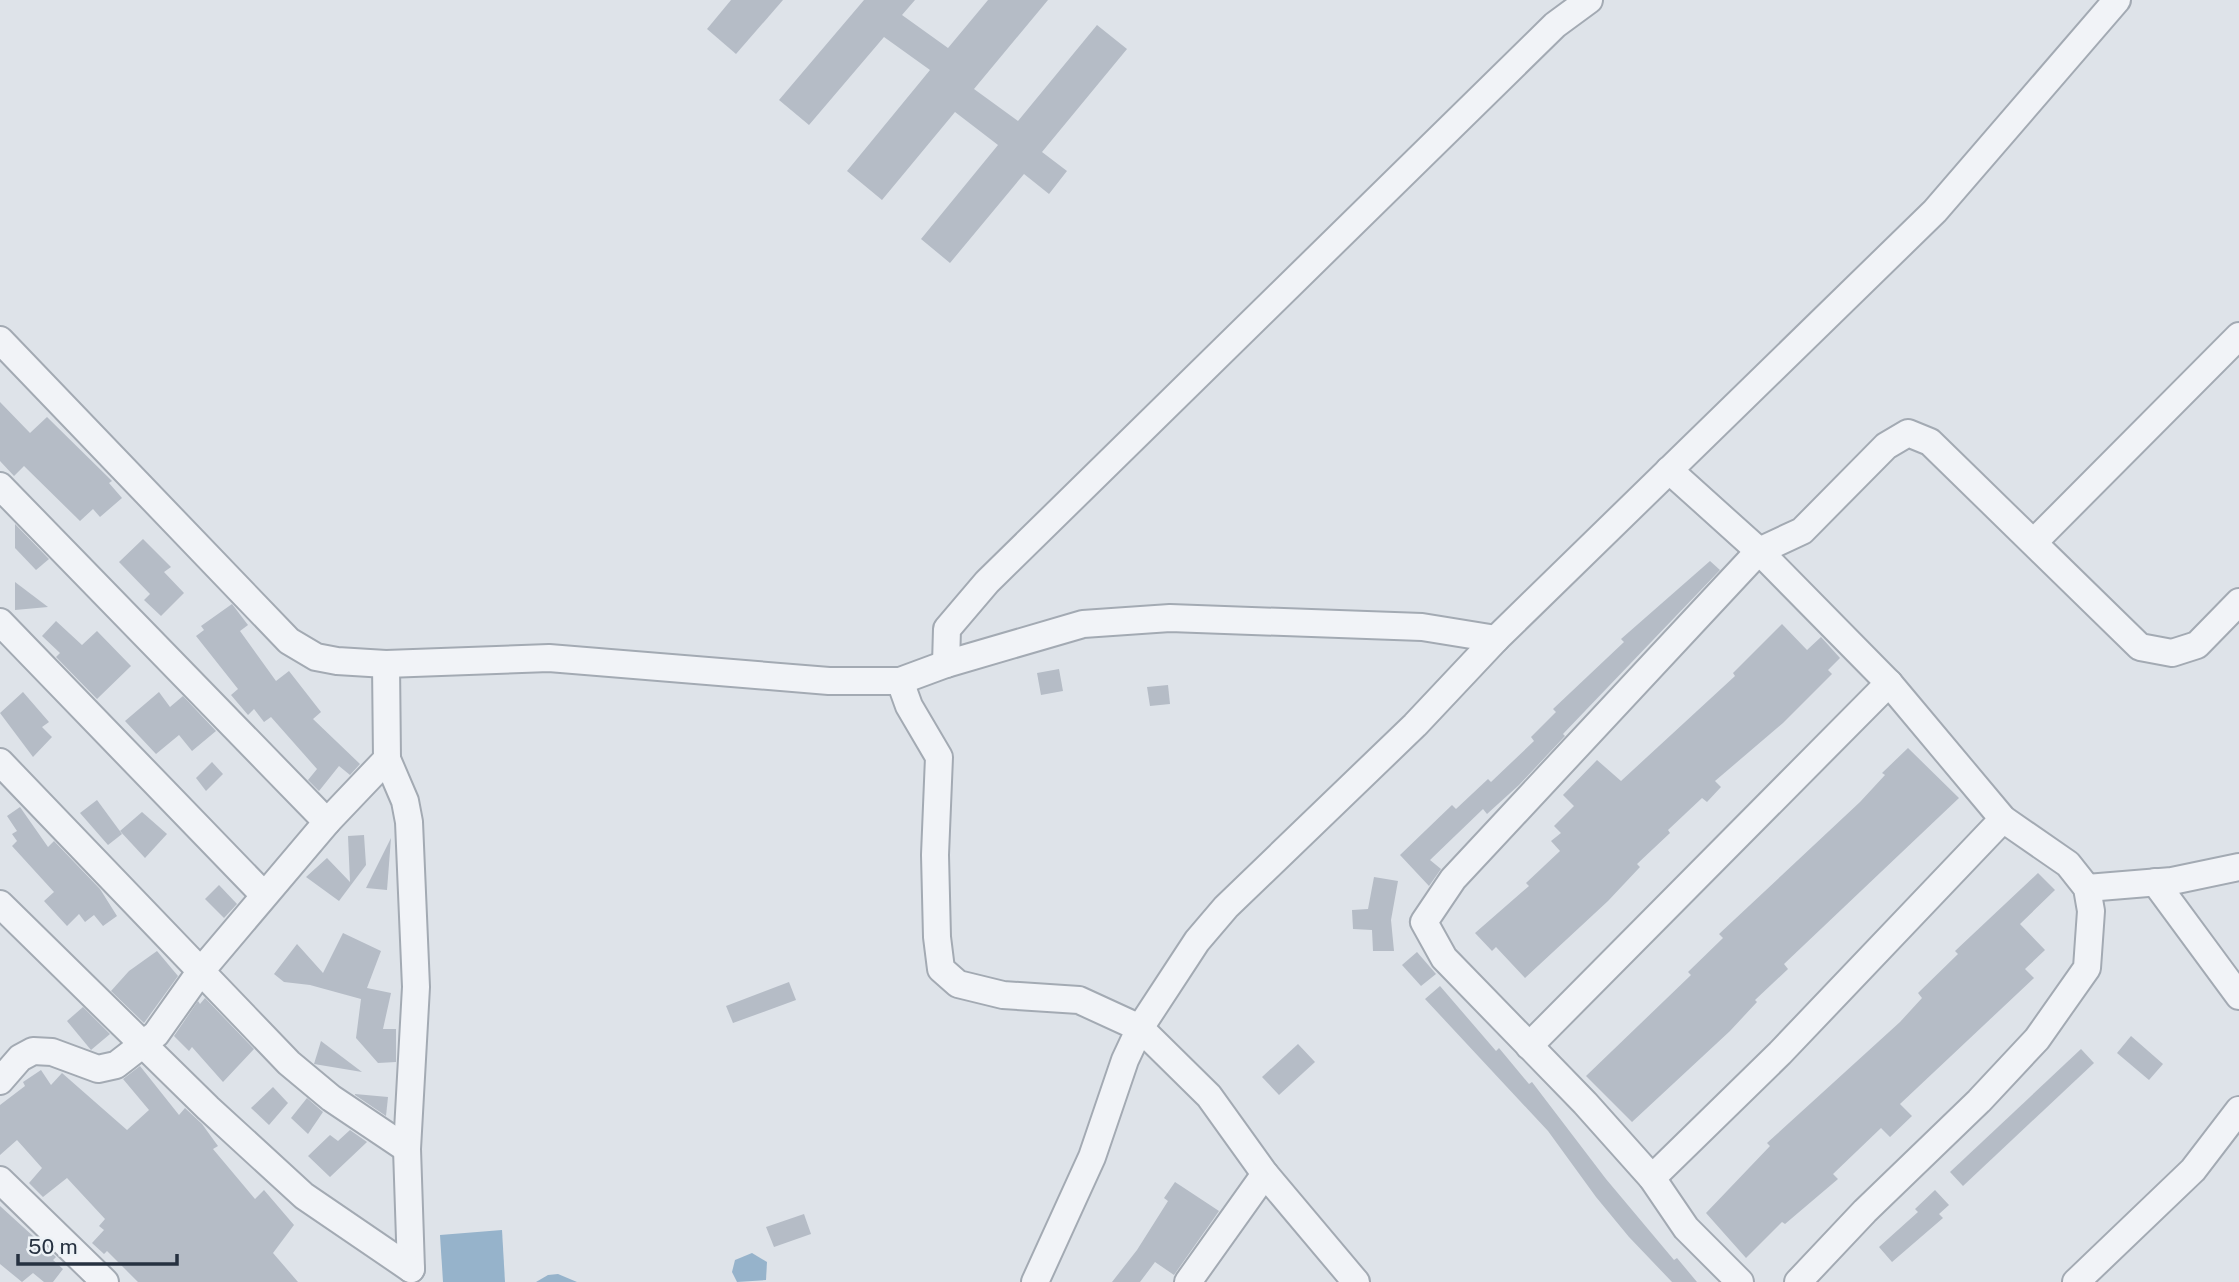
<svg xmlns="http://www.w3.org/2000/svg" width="2239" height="1282" font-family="'Public Sans',sans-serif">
  <rect width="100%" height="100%" fill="#dee3e9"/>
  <g fill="#96b3cb">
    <polygon points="502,1230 505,1282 443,1282 440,1235"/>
    <polygon points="752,1253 767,1262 766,1280 737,1282 732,1272 735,1260"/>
    <polygon points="558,1274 577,1282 536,1282 548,1275"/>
  </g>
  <g fill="#b5bcc6">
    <polygon points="731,0 783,0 736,54 707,29"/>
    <polygon points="864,0 915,0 902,15 948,48 988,0 1048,0 974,89 1018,121 1097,25 1127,49 1042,152 1067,171 1049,194 1024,174 950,263 921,239 998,145 955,112 882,200 847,171 930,70 884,37 809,125 779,100"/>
    <polygon points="0,402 30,433 47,417 112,481 109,483 122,498 100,517 93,509 80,521 24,466 14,476 0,461"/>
    <polygon points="15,524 49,559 36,570 15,548"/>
    <polygon points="143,539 171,567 164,572 184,593 161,616 144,600 150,594 119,562"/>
    <polygon points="1710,561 1720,570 1563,734 1565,736 1519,785 1487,814 1483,809 1430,860 1441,869 1429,886 1400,855 1452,805 1456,809 1488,779 1491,782 1534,741 1531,737 1556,712 1553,709 1624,642 1621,639"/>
    <polygon points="15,582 48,607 15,610"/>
    <polygon points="232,604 248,625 240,631 276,681 289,671 321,712 313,719 360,764 350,775 339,766 319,791 308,780 317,769 271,717 264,722 254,709 248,715 231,695 238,689 196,636 204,630 201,626"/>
    <polygon points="56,621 82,645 97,631 131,666 97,699 56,657 60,653 42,636"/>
    <polygon points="1782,624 1807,650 1821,637 1840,658 1828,670 1832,674 1783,723 1715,781 1721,787 1707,802 1702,798 1668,830 1670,833 1637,864 1640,867 1608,901 1525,978 1496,947 1492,951 1475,933 1529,886 1526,883 1560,851 1551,841 1561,833 1554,826 1574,806 1563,795 1597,760 1621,781 1735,676 1733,673"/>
    <polygon points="1059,669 1063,691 1041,695 1037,673"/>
    <polygon points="1168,685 1170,704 1150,706 1147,687"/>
    <polygon points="23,692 49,722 42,727 52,737 33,757 0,713"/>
    <polygon points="159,692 170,707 183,696 216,731 192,751 179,735 156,754 125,721"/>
    <polygon points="1908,748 1959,798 1784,964 1788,969 1755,1000 1757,1002 1730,1031 1632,1122 1586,1076 1691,975 1688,972 1723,938 1719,934 1860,802 1885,775 1882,773"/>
    <polygon points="212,762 223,774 206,791 196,778"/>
    <polygon points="97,800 122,834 108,845 80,813"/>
    <polygon points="20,807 48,847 54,841 100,889 117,916 103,926 94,915 85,922 79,914 67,926 44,901 54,892 12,846 17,841 12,834 17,831 7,816"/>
    <polygon points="142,812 167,834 145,858 120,831"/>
    <polygon points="364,835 366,865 339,901 306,877 327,858 350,882 348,836"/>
    <polygon points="391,838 387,890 366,888"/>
    <polygon points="2038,873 2055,890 2020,924 2045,950 2025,969 2034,978 1900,1104 1912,1116 1890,1137 1881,1128 1833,1174 1838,1179 1785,1224 1782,1222 1746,1258 1706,1213 1770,1146 1767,1143 1900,1022 1922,998 1918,993 1958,954 1955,951"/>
    <polygon points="1374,877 1398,881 1391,920 1394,951 1373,951 1372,930 1353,929 1352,910 1368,909"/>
    <polygon points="219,885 237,904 224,918 205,899"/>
    <polygon points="343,933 381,951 367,988 391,993 383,1029 396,1029 396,1062 378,1063 356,1038 361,999 310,985 284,982 274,974 297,944 323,973"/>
    <polygon points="157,951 178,976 144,1023 111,991 129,971"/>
    <polygon points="1417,952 1436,974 1421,986 1402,965"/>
    <polygon points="789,982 796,1000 733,1023 726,1006"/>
    <polygon points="1440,986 1496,1051 1499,1048 1529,1084 1532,1082 1606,1179 1674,1260 1677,1258 1697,1282 1672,1282 1629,1237 1596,1197 1548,1131 1425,999"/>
    <polygon points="205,998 254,1049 223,1082 192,1047 189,1051 174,1036 198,1001 200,1004"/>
    <polygon points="83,1007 110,1034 91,1050 67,1021"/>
    <polygon points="2131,1036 2163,1064 2149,1080 2117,1053"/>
    <polygon points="321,1041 362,1072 314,1064"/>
    <polygon points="1298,1044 1315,1062 1279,1095 1262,1077"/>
    <polygon points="2081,1049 2094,1063 1963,1186 1950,1172"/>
    <polygon points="140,1066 179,1115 185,1108 202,1124 218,1146 213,1149 255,1199 264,1190 294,1225 273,1253 298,1282 138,1282 107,1251 104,1254 92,1243 104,1230 99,1226 105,1219 67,1178 43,1197 29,1183 42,1168 17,1140 0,1155 0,1105 25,1086 23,1082 41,1070 51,1085 62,1073 127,1130 149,1110 123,1079"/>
    <polygon points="273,1087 288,1103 269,1125 251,1108"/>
    <polygon points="355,1094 388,1097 386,1116 355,1095"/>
    <polygon points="307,1098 323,1112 308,1134 291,1118"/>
    <polygon points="350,1130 367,1142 330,1177 308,1156 330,1135 338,1141"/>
    <polygon points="1175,1182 1219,1211 1174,1275 1155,1262 1140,1282 1112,1282 1137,1250 1168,1201 1164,1198"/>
    <polygon points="1935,1190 1949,1205 1939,1214 1943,1218 1892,1262 1879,1247 1918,1212 1915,1209"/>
    <polygon points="0,1206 56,1257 53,1260 63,1269 53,1282 44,1282 33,1273 22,1282 0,1264"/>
    <polygon points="804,1214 811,1234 774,1247 766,1227"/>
  </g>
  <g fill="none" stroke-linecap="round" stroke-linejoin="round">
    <g stroke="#a3aab3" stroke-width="30">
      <g id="street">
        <polyline points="0,340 289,641 316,657 337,661 386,664 549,658 829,681 900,681 946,664 1083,624 1170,618 1422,627 1496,639"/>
        <polyline points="1669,470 1759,551 1889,683 2003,819 2068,864 2087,888 2091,911 2087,968 2037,1039 1979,1101 1865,1211 1798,1282"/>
        <polyline points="0,486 327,822"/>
        <polyline points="2035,541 2239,336"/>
        <polyline points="0,622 264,895"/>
        <polyline points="946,664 947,629 987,582 1555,25 1589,0"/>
        <polyline points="900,681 909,706 939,757 935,855 937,937 941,969 958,984 1003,995 1079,1000 1140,1028 1209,1096 1265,1174 1356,1282"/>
        <polyline points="387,759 405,801 409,822 416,987 407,1149 411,1269"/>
        <polyline points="0,762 289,1063 331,1098 407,1149"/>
        <polyline points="2155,882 2239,996"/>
        <polyline points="2087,888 2172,881 2239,867"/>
        <polyline points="0,904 208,1108 304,1196 411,1269"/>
        <polyline points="1529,1046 1889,683"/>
        <polyline points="0,1081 20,1058 33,1051 52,1052 98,1069 116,1065 156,1034 200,972 327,822 387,759 386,664"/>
        <polyline points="1652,1178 1780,1053 2003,819"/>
        <polyline points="0,1180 105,1282"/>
        <polyline points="1035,1282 1092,1157 1125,1060 1140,1028 1197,941 1226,907 1415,725 1496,639 1935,211 2117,0"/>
        <polyline points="1188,1282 1265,1174"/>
        <polyline points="1740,1282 1686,1228 1652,1178 1585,1103 1444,958 1424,922 1453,879 1759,551 1802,531 1886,446 1908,433 1930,442 2140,647 2172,653 2197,645 2239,602"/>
        <polyline points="2076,1282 2193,1170 2239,1110"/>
      </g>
    </g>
    <use href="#street" stroke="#f1f3f7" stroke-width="26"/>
  </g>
  <path d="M18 1254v10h159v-10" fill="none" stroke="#263140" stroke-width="3.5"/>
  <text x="28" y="1254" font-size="21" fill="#263140" stroke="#edf2f6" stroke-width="5" paint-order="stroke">50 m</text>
</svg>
